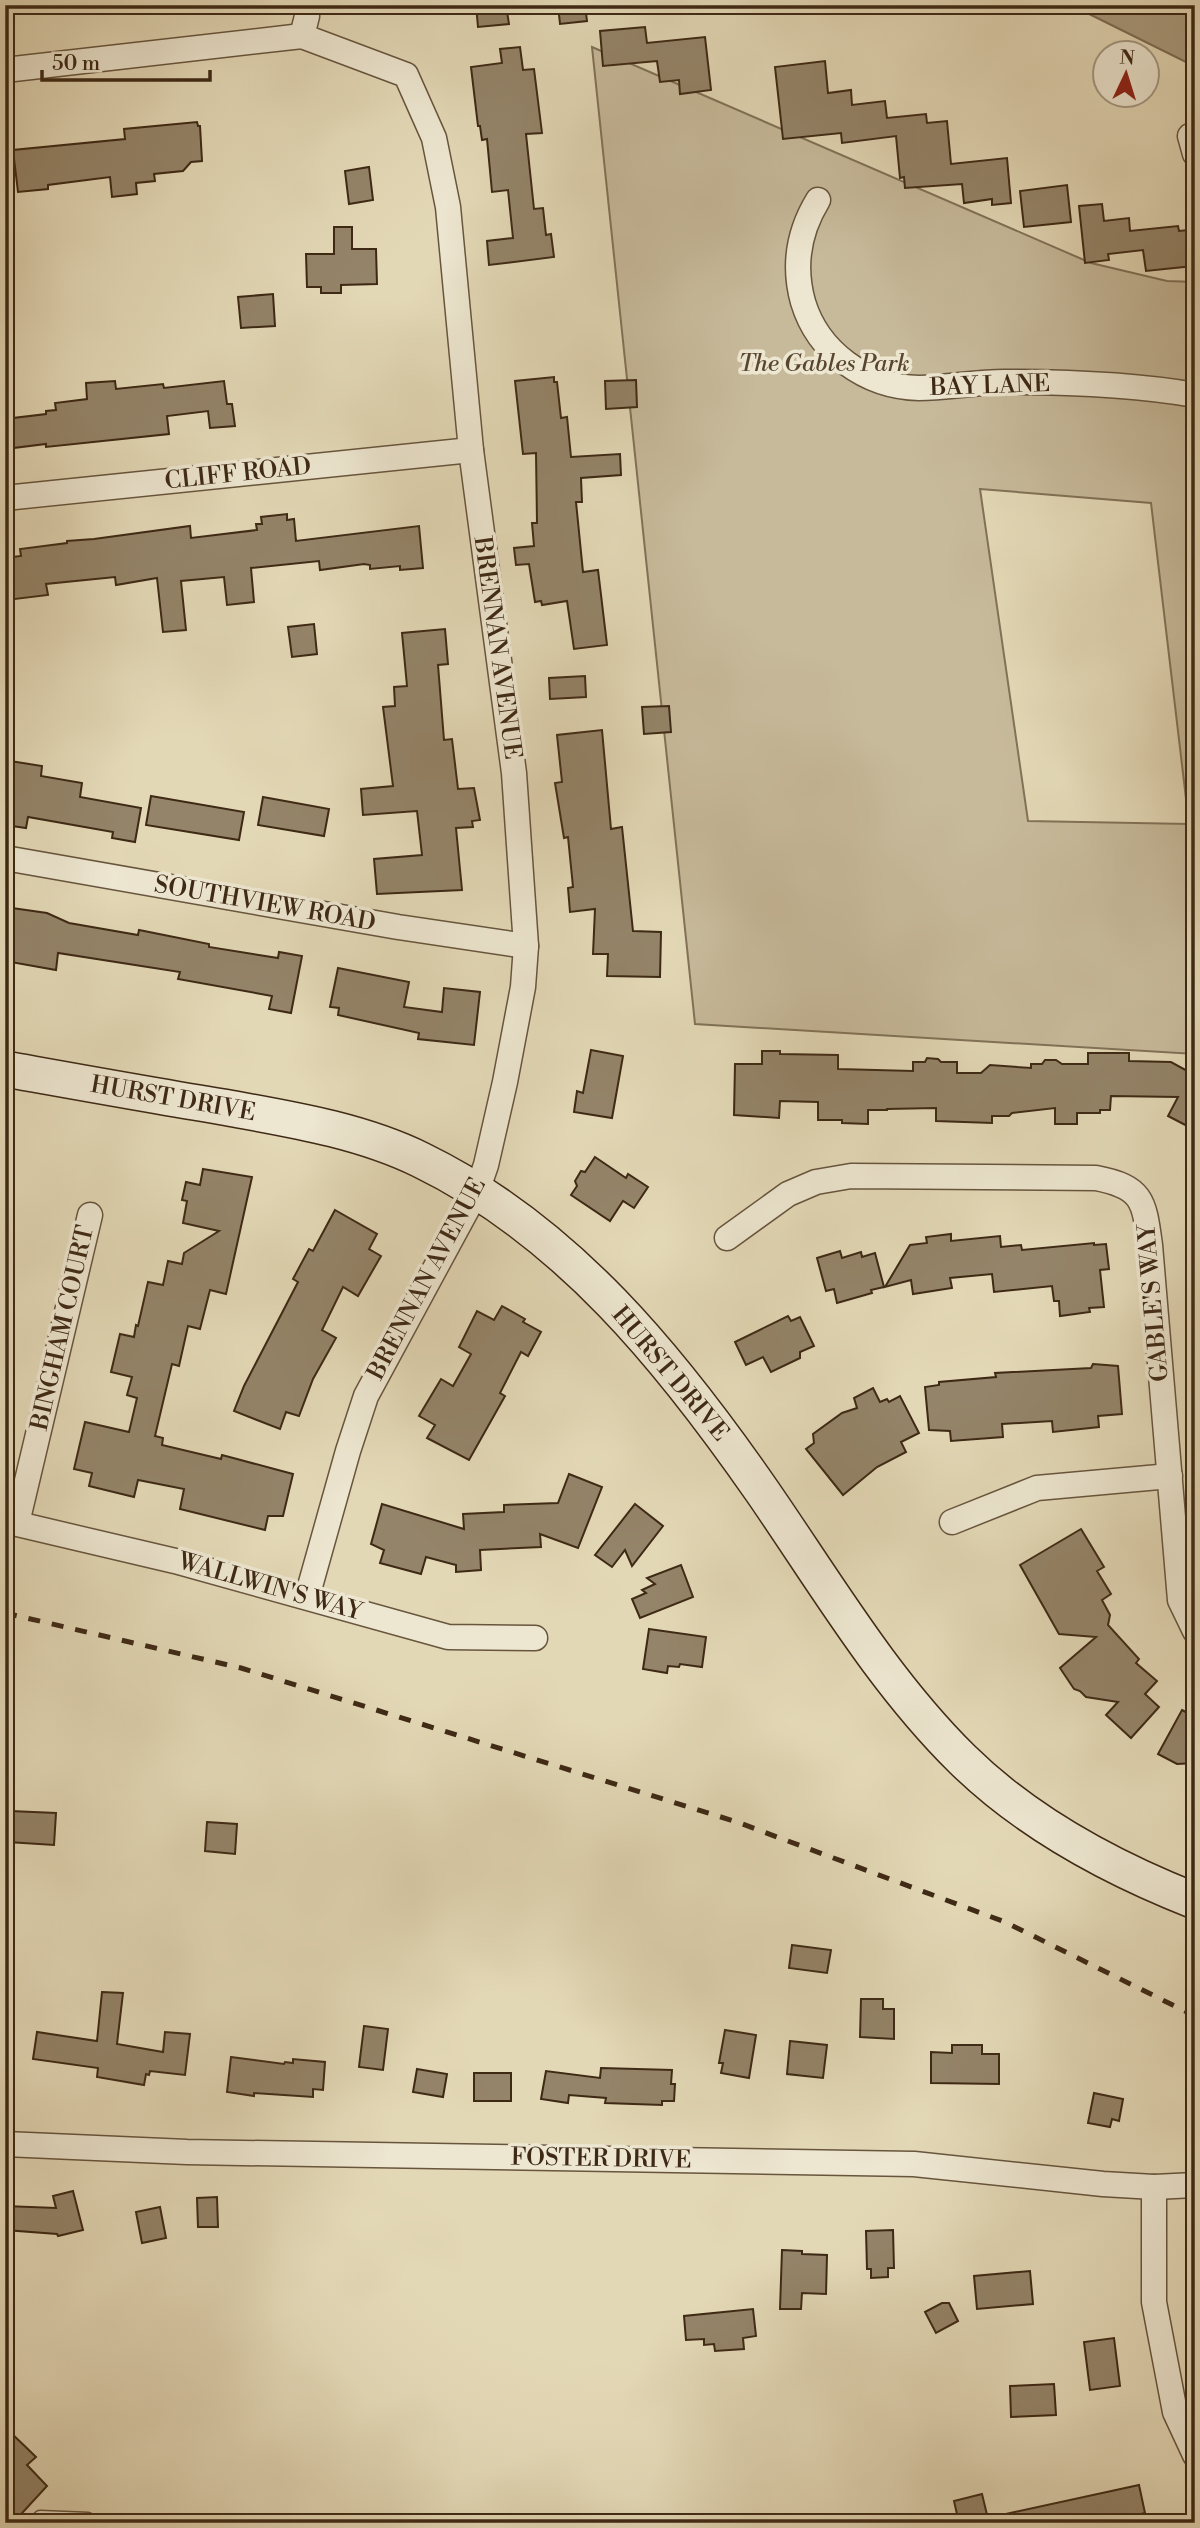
<svg xmlns="http://www.w3.org/2000/svg" width="1200" height="2528" font-family="'Libre Bodoni',serif">
  <rect width="100%" height="100%" fill="#e3d8b6"/>
  <filter id="stains"><feTurbulence type="fractalNoise" baseFrequency=".00286" numOctaves="4"/><feColorMatrix values="0 0 0 0 .2 0 0 0 0 .09 0 0 0 0 .02 0 0 0 .5 -.17"/></filter>
  <radialGradient id="worn" r=".72"><stop offset=".6" stop-color="#630" stop-opacity="0"/><stop offset="1" stop-color="#630" stop-opacity=".3"/></radialGradient>
  <path fill="#c7ba9b" stroke="#827258" stroke-width="2" fill-rule="evenodd" d="M592 47 1091 263 1167 281 1195 282V1054L695 1024ZM980 489 1151 503 1189 824 1028 821Z"/>
  <polygon fill="#ab9c7f" stroke="#7f6e55" stroke-width="2" points="1071,5 1195,5 1195,66 1186,62"/>
  <g fill="#948469" stroke="#3e2915" stroke-width="2">
    <polygon points="476,5 506,5 509,24 478,27"/>
    <polygon points="558,5 585,5 587,21 560,24"/>
    <polygon points="645,27 647,43 705,37 711,90 680,94 679,80 660,82 657,61 603,66 600,31"/>
    <polygon points="520,47 523,70 534,69 542,133 526,134 534,209 543,208 546,235 551,234 554,257 489,265 487,241 513,238 508,190 492,192 487,139 482,140 480,126 478,126 471,67 502,63 500,49"/>
    <polygon points="825,61 828,93 851,90 852,105 885,101 887,118 926,114 927,123 947,121 951,164 1007,158 1011,203 992,205 992,199 964,203 962,184 905,188 904,177 900,178 896,136 842,143 841,133 783,139 775,67"/>
    <polygon points="197,122 198,126 200,126 202,161 191,162 183,171 154,174 155,181 136,183 137,194 112,197 110,177 48,185 48,189 18,192 13,150 125,139 124,129"/>
    <polygon points="369,167 373,200 349,204 345,171"/>
    <polygon points="1067,185 1071,222 1024,227 1020,191"/>
    <polygon points="1102,204 1104,221 1129,218 1130,231 1178,226 1179,231 1188,230 1193,266 1146,271 1143,250 1108,254 1109,260 1085,263 1079,206"/>
    <polygon points="334,227 352,227 352,249 376,249 377,284 341,285 341,293 321,293 321,287 307,287 306,254 334,254"/>
    <polygon points="273,294 275,326 241,328 238,297"/>
    <polygon points="554,377 554,382 557,382 561,418 567,417 571,457 620,454 621,475 581,478 582,502 576,502 583,572 598,570 607,645 574,649 567,601 542,605 541,601 535,602 529,564 516,565 514,548 534,546 532,523 537,523 536,453 523,454 515,381"/>
    <polygon points="636,380 637,407 606,409 605,381"/>
    <polygon points="115,381 116,389 163,384 164,388 224,381 227,404 232,404 235,426 210,428 208,411 167,416 169,434 46,447 46,444 5,449 5,419 46,414 46,411 56,410 55,403 87,399 86,383"/>
    <polygon points="287,514 287,520 294,519 296,541 419,526 423,568 400,570 400,566 370,569 370,565 364,564 320,570 319,561 251,568 254,602 227,605 224,577 181,581 186,630 163,632 157,578 116,585 115,577 46,584 48,595 7,600 5,558 21,556 20,549 67,543 67,541 94,539 190,526 191,538 257,530 256,524 262,524 261,517"/>
    <polygon points="314,624 317,654 292,657 288,627"/>
    <polygon points="445,629 448,664 438,665 444,740 452,739 458,789 474,788 480,820 472,821 473,827 456,828 462,890 377,894 374,859 422,855 417,811 363,815 361,789 393,786 383,707 395,706 394,687 407,686 402,633"/>
    <polygon points="585,676 586,697 550,699 549,678"/>
    <polygon points="669,706 671,732 644,734 642,707"/>
    <polygon points="602,730 611,829 622,827 633,931 661,932 660,977 607,976 608,954 593,954 595,909 570,912 568,888 573,887 568,837 564,838 555,783 562,782 557,735"/>
    <polygon points="10,761 42,766 41,776 82,783 80,797 141,808 135,842 112,838 113,832 28,817 26,828 5,825 5,795"/>
    <polygon points="151,796 244,812 239,840 146,825"/>
    <polygon points="263,797 329,809 324,836 258,825"/>
    <polygon points="5,907 47,913 69,923 138,935 139,930 209,944 209,947 278,958 279,952 302,956 291,1013 269,1009 272,996 178,979 180,972 58,953 56,970 5,961"/>
    <polygon points="338,968 409,982 404,1007 442,1012 444,988 480,992 474,1045 418,1039 419,1033 338,1015 339,1008 330,1007"/>
    <polygon points="591,1050 623,1056 612,1118 574,1112 577,1091 583,1093"/>
    <polygon points="762,1051 780,1051 780,1054 838,1055 838,1069 913,1071 913,1062 925,1062 927,1058 938,1059 941,1062 957,1062 957,1073 981,1073 990,1065 1031,1068 1031,1064 1042,1064 1045,1060 1056,1060 1062,1064 1088,1064 1088,1053 1129,1053 1129,1061 1171,1062 1191,1073 1195,1065 1195,1130 1168,1116 1178,1097 1111,1096 1110,1110 1100,1110 1100,1113 1077,1113 1077,1124 1055,1124 1055,1108 1012,1113 1009,1116 992,1116 992,1123 936,1121 936,1108 887,1109 887,1110 868,1110 868,1124 842,1123 842,1120 818,1120 818,1102 780,1101 779,1118 734,1115 735,1064 762,1064"/>
    <polygon points="595,1157 626,1178 628,1174 648,1187 634,1208 623,1201 610,1221 571,1195 577,1186 575,1181 581,1171 585,1172"/>
    <polygon points="203,1169 252,1177 226,1294 210,1290 200,1329 188,1326 179,1366 172,1364 155,1436 163,1438 162,1445 221,1459 222,1455 293,1474 283,1516 268,1516 265,1530 180,1509 184,1489 138,1480 134,1497 89,1486 92,1473 74,1469 85,1422 129,1432 137,1398 127,1395 132,1377 111,1372 120,1334 134,1337 136,1325 138,1326 148,1282 163,1285 168,1261 182,1264 184,1253 219,1231 183,1223 187,1201 182,1200 186,1182 200,1185"/>
    <polygon points="335,1210 377,1234 369,1249 381,1256 358,1296 343,1287 322,1330 336,1338 313,1379 299,1416 286,1412 280,1429 234,1411 244,1386 298,1282 293,1279 309,1249 313,1251"/>
    <polygon points="951,1234 951,1241 1000,1236 1001,1247 1021,1245 1022,1250 1094,1243 1094,1245 1106,1244 1109,1269 1100,1270 1104,1307 1089,1308 1090,1312 1060,1316 1059,1301 1054,1301 1052,1286 994,1292 992,1274 950,1278 952,1288 913,1294 911,1280 885,1287 910,1245 927,1243 926,1237"/>
    <polygon points="840,1251 842,1258 861,1252 862,1257 875,1253 884,1287 871,1290 872,1293 837,1303 834,1289 826,1291 817,1258"/>
    <polygon points="502,1306 525,1319 523,1322 541,1332 528,1356 521,1352 500,1393 505,1396 469,1460 427,1438 435,1425 419,1416 441,1379 453,1386 471,1354 459,1347 477,1311 494,1320"/>
    <polygon points="788,1316 791,1321 800,1317 814,1346 800,1352 800,1358 771,1372 763,1357 746,1365 735,1342"/>
    <polygon points="1093,1364 1118,1366 1122,1414 1098,1416 1099,1427 1053,1432 1052,1421 1002,1424 1003,1437 951,1441 950,1431 929,1430 925,1387 939,1385 939,1382 996,1377 995,1373 1091,1368"/>
    <polygon points="873,1388 880,1402 887,1399 889,1402 900,1396 919,1433 901,1442 906,1452 877,1467 843,1495 806,1449 814,1443 813,1434 842,1413 857,1408 854,1398"/>
    <polygon points="569,1474 602,1487 578,1548 540,1534 541,1547 480,1550 481,1570 456,1572 456,1565 426,1557 421,1574 380,1563 384,1550 371,1544 382,1504 464,1529 463,1514 504,1512 504,1505 558,1503"/>
    <polygon points="635,1504 663,1526 632,1566 625,1550 612,1567 595,1555"/>
    <polygon points="1081,1529 1104,1567 1097,1571 1111,1594 1102,1600 1110,1615 1108,1625 1139,1659 1136,1663 1157,1681 1145,1694 1159,1707 1131,1738 1106,1715 1118,1702 1086,1697 1080,1691 1074,1689 1060,1668 1096,1637 1059,1634 1020,1565"/>
    <polygon points="681,1565 693,1597 640,1618 632,1599 646,1593 642,1590 655,1584 647,1578"/>
    <polygon points="649,1629 706,1637 702,1667 680,1664 679,1667 668,1666 667,1673 643,1669"/>
    <polygon points="1182,1710 1195,1717 1195,1763 1177,1764 1158,1754"/>
    <polygon points="10,1811 56,1813 54,1845 8,1842"/>
    <polygon points="207,1822 237,1824 235,1854 205,1851"/>
    <polygon points="792,1945 831,1950 827,1973 789,1968"/>
    <polygon points="102,1992 123,1993 117,2044 163,2052 165,2032 190,2034 185,2075 150,2071 149,2075 146,2074 144,2085 97,2077 98,2068 33,2059 37,2032 97,2041"/>
    <polygon points="861,1999 883,1999 883,2009 894,2009 894,2039 860,2037"/>
    <polygon points="364,2026 388,2029 383,2070 359,2067"/>
    <polygon points="725,2030 756,2035 749,2078 721,2073 723,2063 719,2063"/>
    <polygon points="790,2041 827,2045 823,2078 787,2074"/>
    <polygon points="952,2045 982,2045 982,2054 999,2054 999,2084 931,2083 931,2052 952,2053"/>
    <polygon points="231,2057 284,2064 285,2062 293,2063 293,2059 325,2062 323,2090 313,2089 313,2097 254,2093 254,2096 227,2092"/>
    <polygon points="601,2068 672,2070 671,2084 675,2084 674,2101 662,2101 662,2105 605,2103 606,2098 569,2095 568,2103 541,2099 546,2071 600,2078"/>
    <polygon points="417,2069 447,2074 443,2097 413,2092"/>
    <rect x="474" y="2073" width="37" height="28"/>
    <polygon points="1094,2093 1123,2099 1119,2121 1112,2119 1110,2127 1088,2123"/>
    <polygon points="73,2191 83,2230 58,2236 57,2234 5,2230 5,2206 56,2208 53,2196"/>
    <polygon points="217,2197 218,2227 198,2227 197,2198"/>
    <polygon points="160,2207 166,2238 142,2243 136,2212"/>
    <polygon points="893,2230 894,2268 888,2268 888,2277 871,2278 871,2269 867,2269 866,2231"/>
    <polygon points="782,2250 802,2251 802,2254 827,2255 826,2294 802,2293 801,2309 780,2309"/>
    <polygon points="1030,2271 1033,2304 977,2309 974,2276"/>
    <polygon points="942,2303 949,2303 958,2321 936,2333 925,2312"/>
    <polygon points="753,2309 756,2336 743,2338 744,2349 715,2351 714,2344 704,2345 704,2339 686,2340 684,2316"/>
    <polygon points="1114,2338 1120,2386 1090,2390 1084,2342"/>
    <polygon points="1054,2384 1056,2415 1011,2417 1010,2386"/>
    <polygon points="5,2427 36,2457 27,2465 47,2486 13,2523 5,2523"/>
    <polygon points="1139,2485 1145,2513 1103,2523 1002,2523 1001,2515"/>
    <polygon points="982,2494 989,2523 959,2523 954,2501"/>
  </g>
  <g fill="none" stroke-linecap="round" stroke-linejoin="round">
    <g stroke="#67553d" stroke-width="15">
      <polyline id="lane" points="34,2523 40,2517 88,2519"/>
    </g>
    <g stroke="#67553d" stroke-width="27">
      <g id="street">
        <polyline points="302,36 307,16 306,5"/>
        <polyline points="5,70 302,36 406,75 434,138 448,207 471,450 514,773 526,946 523,987 505,1082 486,1165 477,1191 366,1396 348,1451 307,1597"/>
        <polyline points="1190,136 1195,154"/>
        <path d="M818 200C799 231 793 266 803 302 818 352 866 387 919 388 947 388 975 382 1004 382 1067 382 1132 384 1195 395"/>
        <polyline points="5,498 471,450"/>
        <polyline points="5,858 398,927 526,946"/>
        <path d="M727 1238 788 1194 816 1182 851 1176 1096 1178C1143 1187 1144 1201 1150 1245L1180 1600 1195 1631"/>
        <polyline points="5,1521 175,1561 448,1637 535,1638"/>
        <polyline points="952,1522 1037,1488 1170,1476"/>
        <polyline points="17,1523 90,1215"/>
        <polyline points="5,2144 187,2152 914,2164 1103,2184 1154,2187 1195,2185"/>
        <polyline points="1154,2187 1154,2302 1175,2412 1195,2455"/>
      </g>
    </g>
    <g stroke="#3e2915" stroke-width="38">
      <path id="secondary" d="M5 1069C78 1082 150 1095 223 1107 289 1119 360 1130 421 1160 567 1231 671 1360 762 1491 825 1582 882 1680 962 1759 1027 1823 1111 1868 1195 1901"/>
    </g>
    <use href="#lane" stroke="#ede6d0" stroke-width="12"/>
    <use href="#street" stroke="#ede6d0" stroke-width="24"/>
    <use href="#secondary" stroke="#ede6d0" stroke-width="35"/>
    <polyline stroke="#3e2915" stroke-width="5" stroke-dasharray="12 12" stroke-linecap="butt" points="5,1613 241,1668 737,1822 1005,1922 1195,2016"/>
  </g>
  <g text-anchor="middle" dominant-baseline="central" stroke-width="7" stroke-linejoin="round" paint-order="stroke">
    <g font-size="24" font-style="italic" fill="#594630" stroke="#ede6d0">
      <text x="824" y="364">The Gables Park</text>
    </g>
    <g font-size="24" fill="#3e2915" stroke="#ede6d0">
      <text transform="translate(990 386) rotate(-2)">BAY LANE</text>
      <text transform="translate(238 474) rotate(-6)">CLIFF ROAD</text>
      <text transform="translate(497 648) rotate(82)">BRENNAN AVENUE</text>
      <text transform="translate(265 904) rotate(10)">SOUTHVIEW ROAD</text>
      <text transform="translate(173 1099) rotate(10)">HURST DRIVE</text>
      <text transform="translate(427 1279) rotate(-62)">BRENNAN AVENUE</text>
      <text transform="translate(1154 1303) rotate(-95)">GABLE'S WAY</text>
      <text transform="translate(63 1328) rotate(-77)">BINGHAM COURT</text>
      <text transform="translate(670 1374) rotate(50)">HURST DRIVE</text>
      <text transform="translate(270 1587) rotate(16)">WALLWIN'S WAY</text>
      <text transform="translate(601 2159) rotate(1)">FOSTER DRIVE</text>
    </g>
  </g>
  <rect width="1200" height="2528" fill="none" stroke="#e3d8b6" stroke-width="28"/>
  <rect x="7" y="7" width="1186" height="2514" fill="none" stroke="#3e2915" stroke-width="3.5"/>
  <rect x="14" y="14" width="1172" height="2500" fill="none" stroke="#3e2915" stroke-width="2"/>
  <g transform="translate(1126 74) rotate(4)"><circle r="33" fill="#ede6d0" stroke="#a79a85" stroke-width="2"/>
  <path d="M0-5L12 26L0 18L-12 26Z" fill="#8f2418"/>
  <text y="-10" font-size="19" font-weight="bold" text-anchor="middle" fill="#3e2915">N</text>
  </g>
  <path d="M42 70v10h168v-10" fill="none" stroke="#3e2915" stroke-width="3.5"/>
  <text x="52" y="70" font-size="21" fill="#3e2915" stroke="#ede6d0" stroke-width="5" paint-order="stroke">50 m</text>
  <rect width="100%" height="100%" filter="url(#stains)"/>
  <rect width="100%" height="100%" fill="url(#worn)"/>
</svg>
